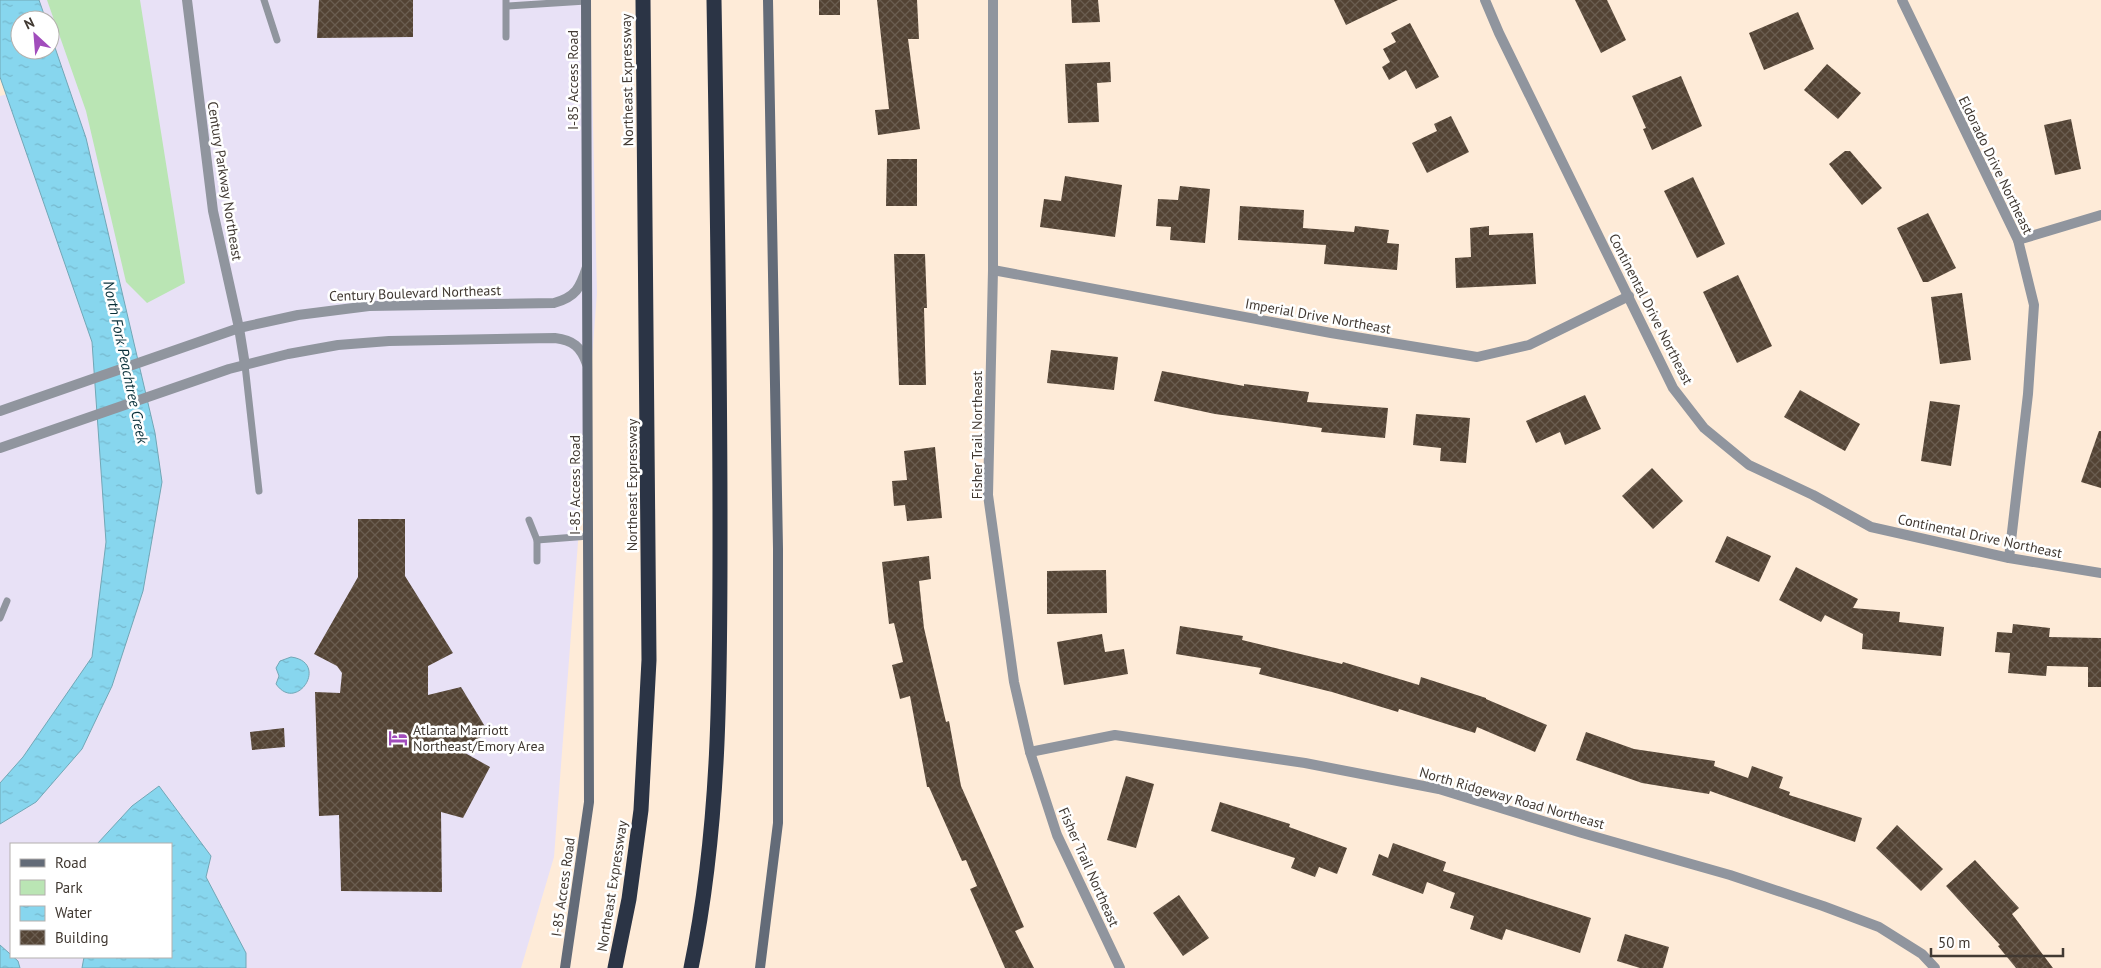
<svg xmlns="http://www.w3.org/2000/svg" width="2101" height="968" font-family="'PT Sans',sans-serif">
  <defs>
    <pattern id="water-ripples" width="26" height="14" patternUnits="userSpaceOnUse" patternTransform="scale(1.25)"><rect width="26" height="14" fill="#87d6ee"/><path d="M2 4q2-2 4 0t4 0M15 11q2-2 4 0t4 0" fill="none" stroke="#76b8cd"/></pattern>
    <pattern id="building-cross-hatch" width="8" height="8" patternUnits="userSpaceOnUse" patternTransform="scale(1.25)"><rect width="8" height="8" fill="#534334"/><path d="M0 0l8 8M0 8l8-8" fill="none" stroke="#6a5d50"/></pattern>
  </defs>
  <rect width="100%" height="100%" fill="#feebd8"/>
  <path fill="#e8e1f6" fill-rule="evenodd" d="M0 0H590L597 293 554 857 521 968H0V96L12 93ZM20 20H50V50H20ZM11 844H171V957H11Z"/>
  <polygon fill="#bae5b4" points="47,0 140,0 185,283 147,303 126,282 86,111"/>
  <g fill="url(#water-ripples)" stroke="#72a7b6">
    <polygon points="0,0 39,0 46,20 20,20 20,50 50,50 50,33 86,138 155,433 162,482 143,591 112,686 82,749 36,802 0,824 0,783 23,757 92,657 106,542 92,342 0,77"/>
    <path d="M291 657C330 662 297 714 276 684L279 676 276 668 280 661Z"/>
    <polygon points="159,786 211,856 206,877 246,953 246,968 82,968 84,957 171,957 171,844 97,844 132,806"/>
    <polygon points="0,945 18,961 20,968 0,968"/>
  </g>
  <g fill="url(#building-cross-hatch)">
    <polygon points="319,0 413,0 413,37 317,38"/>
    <rect x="819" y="0" width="21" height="15"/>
    <polygon points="877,0 917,0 919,39 908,39 920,129 878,135 875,110 889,109"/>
    <polygon points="1071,0 1098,0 1100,22 1072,23"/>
    <polygon points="1334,0 1398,0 1346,25"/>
    <polygon points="1575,0 1607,0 1626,40 1601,53"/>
    <polygon points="1798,12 1814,49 1764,70 1749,33"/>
    <polygon points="1410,23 1439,77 1416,89 1406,70 1389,80 1382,67 1390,62 1383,49 1396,42 1391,33"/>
    <polygon points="1110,62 1111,82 1097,83 1099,122 1068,123 1065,64"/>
    <polygon points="1827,64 1861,93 1838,119 1804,90"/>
    <polygon points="1681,76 1702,126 1652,150 1643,129 1646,128 1632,96"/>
    <polygon points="1451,116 1469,152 1427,173 1412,143 1437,131 1434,124"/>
    <polygon points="2071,119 2081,169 2055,175 2044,125"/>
    <polygon points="1845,151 1850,151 1882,188 1862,205 1829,164"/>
    <polygon points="887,159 917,159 917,206 886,206"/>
    <polygon points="1065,176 1122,185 1115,237 1040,227 1044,199 1061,201"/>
    <polygon points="1693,177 1725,244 1697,258 1664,191"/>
    <polygon points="1180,186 1210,189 1205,243 1170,240 1171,227 1156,226 1158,199 1178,200"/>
    <polygon points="1240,206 1304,210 1303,228 1354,232 1355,226 1389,230 1387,243 1399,244 1397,270 1324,264 1326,245 1238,240"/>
    <polygon points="1928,213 1956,268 1928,282 1923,282 1897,228"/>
    <polygon points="1489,226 1489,235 1533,233 1536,284 1456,288 1455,258 1471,257 1470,228"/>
    <polygon points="894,254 925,254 927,308 924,308 926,385 899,385"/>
    <polygon points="1738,275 1772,346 1737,363 1703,292"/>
    <polygon points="1962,293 1971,360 1940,364 1931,297"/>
    <polygon points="1051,350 1118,357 1114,390 1047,383"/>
    <polygon points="1162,371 1244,386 1244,384 1309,392 1307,402 1388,408 1385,438 1321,432 1322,428 1215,414 1154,401"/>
    <polygon points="1800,390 1860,424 1845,451 1784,417"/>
    <polygon points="1585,395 1601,429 1565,445 1560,432 1536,443 1526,421"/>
    <polygon points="1930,401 1960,405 1951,466 1921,461"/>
    <polygon points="1416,414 1470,418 1466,463 1440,461 1441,448 1413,445"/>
    <polygon points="2099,431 2101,431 2101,488 2081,482"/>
    <polygon points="935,447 942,518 907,521 905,505 894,506 892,481 907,480 904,451"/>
    <polygon points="1652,468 1683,501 1653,529 1622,496"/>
    <polygon points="358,519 405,519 405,576 453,653 428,666 428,695 461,687 489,733 458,749 490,767 463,818 441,812 442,892 341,891 339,815 319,816 315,692 340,693 342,673 337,666 314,654 358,577"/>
    <polygon points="1727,536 1771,556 1759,582 1715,562"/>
    <polygon points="929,556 931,579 919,581 924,628 946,722 949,721 961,786 1024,927 1015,931 1034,968 1005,968 970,889 977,886 966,860 962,861 929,787 927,787 910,696 900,699 892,665 903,662 894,623 889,624 882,562"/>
    <polygon points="1796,567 1858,599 1853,608 1900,612 1899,622 1944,627 1941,656 1862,649 1863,634 1825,615 1821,622 1779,600"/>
    <polygon points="1106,570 1107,613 1047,614 1047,571"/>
    <polygon points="2013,624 2050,628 2049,637 2101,638 2101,687 2088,687 2088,667 2047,666 2046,676 2008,673 2010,653 1995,652 1997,632 2012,633"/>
    <polygon points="1180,626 1243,636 1242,640 1342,664 1343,662 1419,685 1421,677 1486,698 1486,699 1547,725 1535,752 1477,727 1475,733 1399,709 1398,712 1332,692 1259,674 1261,668 1176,654"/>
    <polygon points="1102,634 1105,652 1124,649 1128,674 1064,685 1057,642"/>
    <polygon points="284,728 285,747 252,750 250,732"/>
    <polygon points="1586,732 1634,749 1715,761 1714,766 1748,778 1752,766 1783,777 1779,788 1790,792 1789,795 1862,818 1855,842 1710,791 1709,794 1642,783 1576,760"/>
    <polygon points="1126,776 1154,784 1136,848 1107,840"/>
    <polygon points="1220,802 1290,824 1289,827 1347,848 1337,874 1319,867 1315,877 1291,868 1295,858 1211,831"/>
    <polygon points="1897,825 1943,869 1921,891 1876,848"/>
    <polygon points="1393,843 1446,862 1443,871 1591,918 1580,953 1506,929 1502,940 1470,929 1474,916 1450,908 1455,893 1427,882 1423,894 1372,875 1379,854 1388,858"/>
    <polygon points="1975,860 2019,908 2012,914 2053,968 2016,968 1998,946 2000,945 1946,886"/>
    <polygon points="1179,895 1209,938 1183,956 1153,913"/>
    <polygon points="1625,934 1669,947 1663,968 1640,968 1617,961"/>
  </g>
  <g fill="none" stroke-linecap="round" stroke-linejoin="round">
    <g stroke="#90959e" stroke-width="7">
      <polyline points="264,0 277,40"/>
      <polyline points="507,6 586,1"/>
      <polyline points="506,37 506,0"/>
      <polyline points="245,365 259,491"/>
      <polyline points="529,520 537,540 537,561"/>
      <polyline points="537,540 589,536"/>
      <polyline points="0,618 7,601"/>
    </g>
    <g stroke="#90959e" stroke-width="10">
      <polyline points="187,0 213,211 239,328 245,365"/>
      <polyline points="993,0 993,270 988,495 1014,682 1030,752 1057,835 1120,968"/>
      <polyline points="1485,0 1499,33 1673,388 1704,428 1749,465 1813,495 1871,527 2009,558 2101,573"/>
      <polyline points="1902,0 2018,240 2034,305 2028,394 2009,558"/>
      <polyline points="2018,240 2101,215"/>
      <polyline points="993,270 1331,333 1477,357 1529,345 1629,296"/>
      <path d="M0 411 239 328 298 315 369 306 554 303C576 297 580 288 587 267"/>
      <path d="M0 448 229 369 288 354 338 345 389 341 555 338C573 340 581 347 587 364"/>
      <polyline points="1030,752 1115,735 1305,763 1439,789 1582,833 1730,875 1823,906 1879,927 1922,954 1935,968"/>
    </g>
    <g stroke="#636b78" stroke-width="10">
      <polyline points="565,968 589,802 586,0"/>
      <polyline points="760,968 778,823 778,549 768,0"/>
    </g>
    <g stroke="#2b3445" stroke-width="15">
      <polyline points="615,968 629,899 641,810 649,660 643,0"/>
      <path d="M691 968C721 823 720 674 720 526 720 351 717 175 714 0"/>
    </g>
  </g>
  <defs>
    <g id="hotel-bare" transform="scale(1.5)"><path d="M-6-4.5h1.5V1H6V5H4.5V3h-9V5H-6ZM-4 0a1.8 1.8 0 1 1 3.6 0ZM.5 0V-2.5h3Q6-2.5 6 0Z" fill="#a14dbc" stroke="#fff" stroke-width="2.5" paint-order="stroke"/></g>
  </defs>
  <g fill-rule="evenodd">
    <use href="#hotel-bare" x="398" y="738"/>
  </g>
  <g text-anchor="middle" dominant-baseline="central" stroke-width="5" stroke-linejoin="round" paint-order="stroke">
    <g font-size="14" fill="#413932" stroke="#fff">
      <text transform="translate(573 80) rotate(-90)">I-85 Access Road</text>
      <text transform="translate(627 80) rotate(-91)">Northeast Expressway</text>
      <text transform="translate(1996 165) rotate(64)">Eldorado Drive Northeast</text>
      <text transform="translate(225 181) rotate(81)">Century Parkway Northeast</text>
      <text transform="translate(415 293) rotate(-2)">Century Boulevard Northeast</text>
      <text transform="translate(1651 309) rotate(63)">Continental Drive Northeast</text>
      <text transform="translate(1318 316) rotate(10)">Imperial Drive Northeast</text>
      <text transform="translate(977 435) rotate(-90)">Fisher Trail Northeast</text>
      <text transform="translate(575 485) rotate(-90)">I-85 Access Road</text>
      <text transform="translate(632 485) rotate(-90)">Northeast Expressway</text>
      <text transform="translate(1980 536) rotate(12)">Continental Drive Northeast</text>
      <text transform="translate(1512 798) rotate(16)">North Ridgeway Road Northeast</text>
      <text transform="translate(1089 867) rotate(66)">Fisher Trail Northeast</text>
      <text transform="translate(612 886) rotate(-81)">Northeast Expressway</text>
      <text transform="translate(563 887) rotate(-82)">I-85 Access Road</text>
    </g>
    <g font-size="14" fill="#413932" stroke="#fff" text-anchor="start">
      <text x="413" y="730">Atlanta Marriott<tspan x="413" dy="16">Northeast/Emory Area</tspan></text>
    </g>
    <g font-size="15" font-style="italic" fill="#09303a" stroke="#fff">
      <text transform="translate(126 362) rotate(78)">North Fork Peachtree Creek</text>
    </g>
  </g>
  <rect x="10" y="843" width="162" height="115" fill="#ffffff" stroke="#b3b0ad"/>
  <rect x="20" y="859" width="25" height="8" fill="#636b78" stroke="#b3b0ad"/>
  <text x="55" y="868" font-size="15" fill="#413932">Road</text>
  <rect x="20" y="880" width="25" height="15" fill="#bae5b4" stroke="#b3b0ad"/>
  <text x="55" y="893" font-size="15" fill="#413932">Park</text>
  <rect x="20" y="906" width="25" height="15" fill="url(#water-ripples)" stroke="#b3b0ad"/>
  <text x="55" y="918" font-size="15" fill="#413932">Water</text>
  <rect x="20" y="930" width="25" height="15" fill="url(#building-cross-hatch)" stroke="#b3b0ad"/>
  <text x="55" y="943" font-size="15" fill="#413932">Building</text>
  <g transform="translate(35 35) rotate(334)"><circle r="24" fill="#ffffff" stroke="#b3b0ad"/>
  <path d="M0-4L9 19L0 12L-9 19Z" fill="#a14dbc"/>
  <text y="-8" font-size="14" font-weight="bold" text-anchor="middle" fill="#413932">N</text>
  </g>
  <path d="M1931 948v8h132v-8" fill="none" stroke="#413932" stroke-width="2.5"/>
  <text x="1938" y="948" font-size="15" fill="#413932" stroke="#ffffff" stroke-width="4" paint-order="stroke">50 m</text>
</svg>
